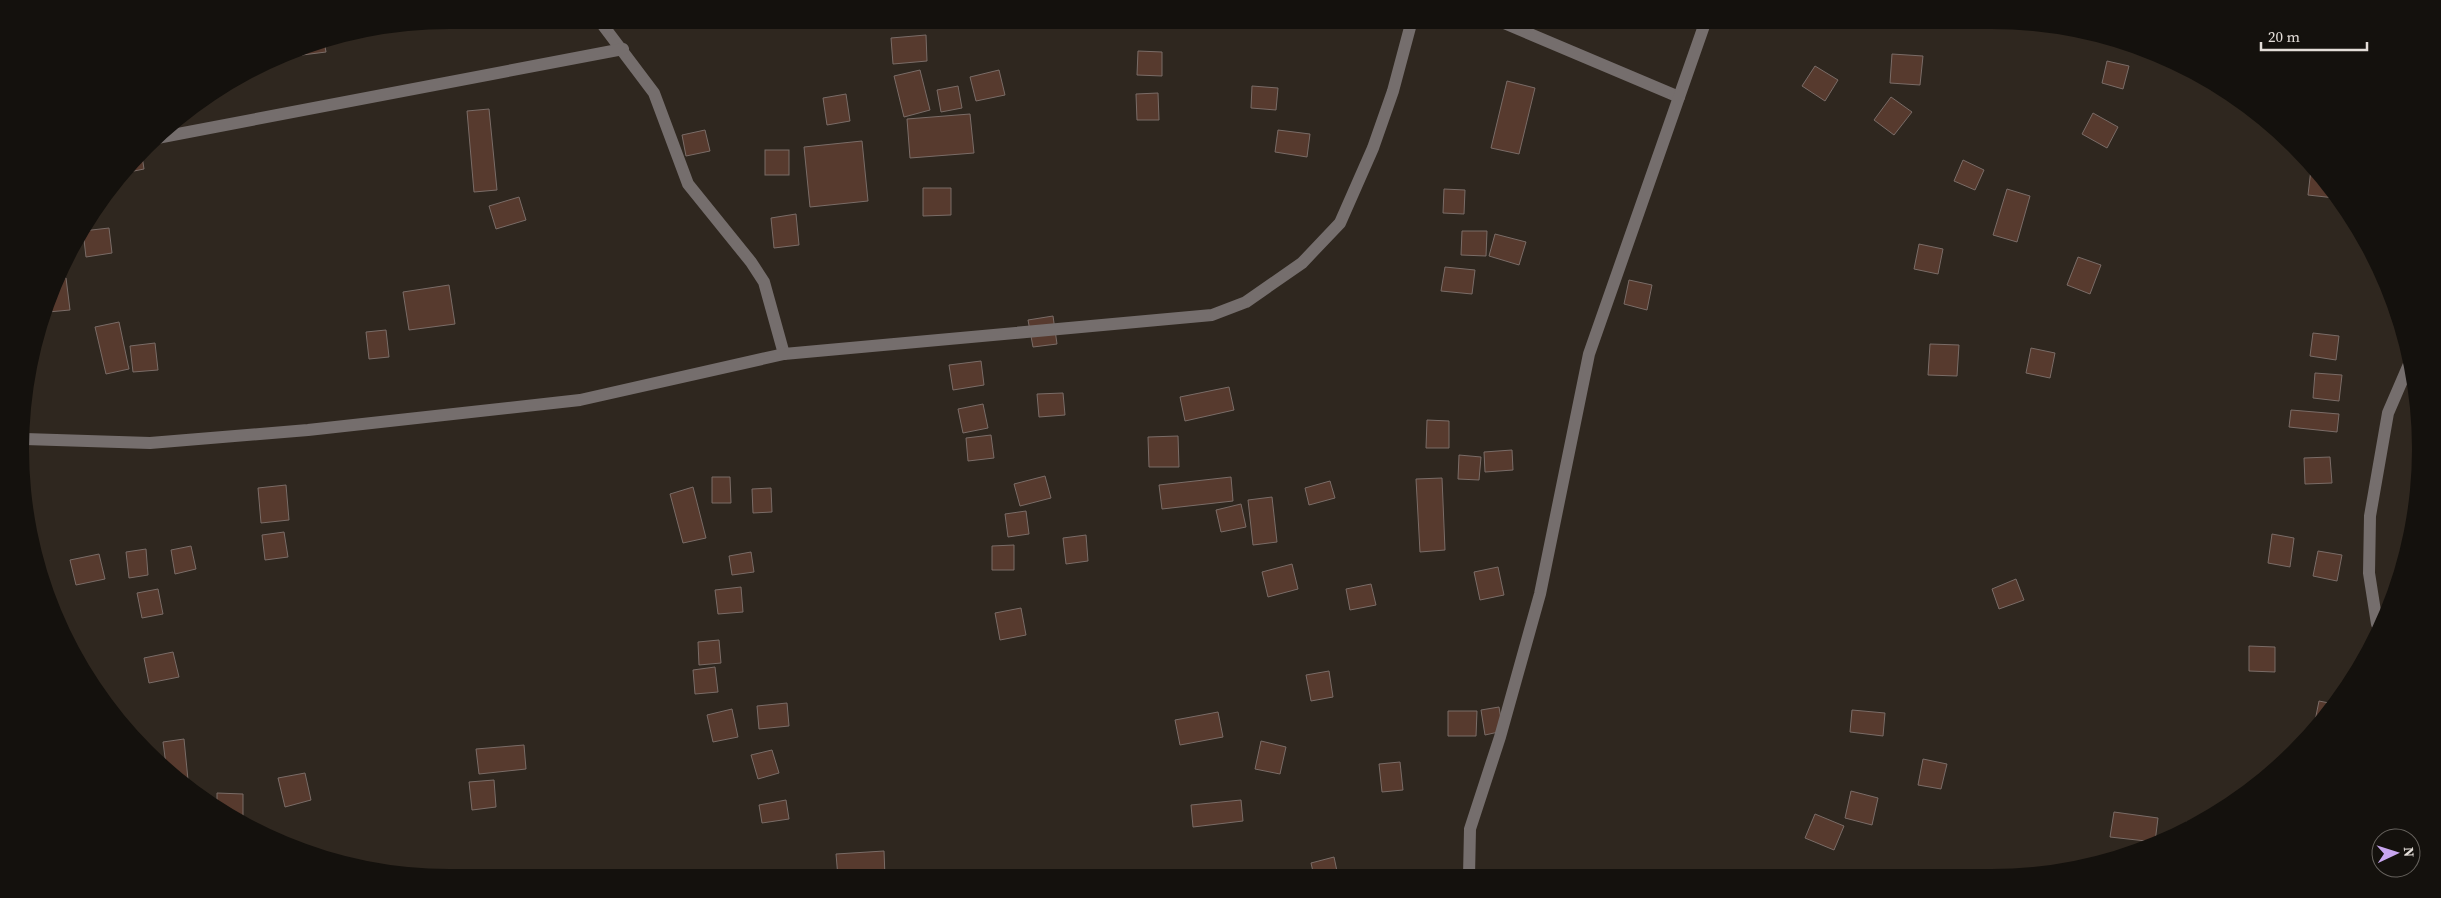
<svg xmlns="http://www.w3.org/2000/svg" width="2441" height="898" font-family="'Source Serif 4',serif">
  <rect width="100%" height="100%" fill="#2f271f"/>
  <g fill="#573a2e" stroke="#7a6c67">
    <polygon points="954,20 985,20 985,24 955,27"/>
    <polygon points="926,35 927,61 893,64 891,38"/>
    <polygon points="324,41 326,52 302,55 301,47"/>
    <polygon points="1138,51 1162,52 1162,76 1137,75"/>
    <polygon points="1892,54 1923,56 1920,85 1890,83"/>
    <polygon points="2107,61 2129,66 2123,89 2102,83"/>
    <polygon points="1815,66 1838,80 1825,101 1802,86"/>
    <polygon points="920,70 930,110 904,117 894,76"/>
    <polygon points="999,70 1005,95 976,101 970,77"/>
    <polygon points="1507,81 1535,88 1519,154 1491,148"/>
    <polygon points="958,86 962,108 941,112 937,90"/>
    <polygon points="1252,86 1278,88 1276,110 1251,108"/>
    <polygon points="1158,93 1159,120 1137,120 1136,94"/>
    <polygon points="846,94 850,121 827,125 823,98"/>
    <polygon points="1891,97 1912,112 1894,135 1874,120"/>
    <polygon points="489,109 497,190 474,192 467,111"/>
    <polygon points="2093,113 2118,127 2107,148 2082,134"/>
    <polygon points="970,114 974,153 910,158 907,119"/>
    <polygon points="705,130 710,151 686,156 682,135"/>
    <polygon points="1278,130 1310,134 1307,157 1275,152"/>
    <polygon points="862,141 868,201 810,207 804,147"/>
    <rect x="765" y="150" width="24" height="25"/>
    <polygon points="142,156 144,169 129,172"/>
    <polygon points="1963,160 1984,170 1975,190 1954,181"/>
    <polygon points="2311,169 2317,170 2335,198 2308,195"/>
    <polygon points="923,188 951,188 951,215 923,216"/>
    <polygon points="1444,189 1465,190 1464,214 1443,213"/>
    <polygon points="2007,189 2030,196 2017,242 1993,235"/>
    <polygon points="519,197 526,220 496,229 489,206"/>
    <polygon points="796,214 799,245 774,248 771,218"/>
    <polygon points="109,228 112,253 86,257 83,231"/>
    <polygon points="1462,231 1487,231 1486,256 1461,255"/>
    <polygon points="1495,234 1526,242 1519,265 1489,256"/>
    <polygon points="1919,244 1943,249 1938,274 1914,269"/>
    <polygon points="2078,257 2101,265 2090,294 2067,285"/>
    <polygon points="1445,267 1475,270 1472,294 1441,291"/>
    <polygon points="66,278 70,310 48,312 47,301 57,279"/>
    <polygon points="1629,280 1652,285 1647,310 1624,304"/>
    <polygon points="449,285 455,324 409,330 403,292"/>
    <polygon points="1053,316 1057,344 1033,347 1028,320"/>
    <polygon points="119,322 129,369 106,374 95,327"/>
    <polygon points="386,330 389,357 369,359 366,332"/>
    <polygon points="2313,333 2339,336 2336,360 2310,356"/>
    <polygon points="155,343 158,370 133,372 130,346"/>
    <polygon points="1930,344 1959,345 1957,376 1928,375"/>
    <polygon points="2031,348 2055,353 2050,378 2026,373"/>
    <polygon points="981,361 984,385 953,390 949,365"/>
    <polygon points="2315,373 2342,375 2339,401 2313,398"/>
    <polygon points="1229,387 1234,410 1185,421 1180,397"/>
    <polygon points="1063,393 1065,415 1039,417 1037,394"/>
    <polygon points="983,404 988,428 963,433 958,409"/>
    <polygon points="2291,410 2339,414 2337,432 2289,427"/>
    <polygon points="1427,420 1449,421 1449,448 1426,448"/>
    <polygon points="991,435 994,458 968,461 966,438"/>
    <polygon points="1178,436 1179,467 1149,467 1148,437"/>
    <polygon points="1512,450 1513,470 1485,472 1484,452"/>
    <polygon points="1459,455 1481,457 1479,480 1458,479"/>
    <polygon points="2330,457 2332,483 2305,484 2304,458"/>
    <polygon points="1045,476 1051,498 1020,506 1014,484"/>
    <polygon points="712,477 730,477 731,503 712,503"/>
    <polygon points="1231,477 1233,501 1162,509 1159,485"/>
    <polygon points="1442,478 1445,550 1420,552 1416,479"/>
    <polygon points="1330,481 1335,498 1309,505 1305,488"/>
    <polygon points="286,485 289,520 261,523 258,488"/>
    <polygon points="693,487 706,538 683,543 670,494"/>
    <polygon points="771,488 772,512 753,513 752,489"/>
    <polygon points="1272,497 1277,542 1253,545 1248,500"/>
    <polygon points="1241,504 1246,527 1221,532 1216,510"/>
    <polygon points="1026,511 1029,534 1008,537 1005,514"/>
    <polygon points="284,532 288,557 265,560 262,535"/>
    <polygon points="2272,534 2294,538 2290,567 2268,563"/>
    <polygon points="1086,535 1088,561 1066,564 1063,538"/>
    <polygon points="1014,545 1014,570 992,570 992,546"/>
    <polygon points="191,546 196,569 175,574 171,550"/>
    <polygon points="146,549 148,575 129,578 126,552"/>
    <polygon points="2318,551 2342,555 2337,581 2313,576"/>
    <polygon points="751,552 754,572 732,575 729,556"/>
    <polygon points="99,554 105,579 76,585 70,560"/>
    <polygon points="1292,564 1298,589 1268,597 1262,572"/>
    <polygon points="1498,567 1504,595 1480,600 1474,572"/>
    <polygon points="2016,579 2024,600 1999,609 1992,589"/>
    <polygon points="1371,584 1376,605 1350,610 1346,589"/>
    <polygon points="741,587 743,612 718,614 715,590"/>
    <polygon points="158,589 163,614 142,618 137,593"/>
    <polygon points="1021,608 1026,635 1000,640 995,613"/>
    <polygon points="719,640 721,663 699,665 698,642"/>
    <polygon points="2249,646 2275,647 2275,672 2249,671"/>
    <polygon points="173,652 179,677 149,683 144,658"/>
    <polygon points="715,667 718,692 695,694 693,670"/>
    <polygon points="1329,671 1333,697 1311,701 1306,675"/>
    <polygon points="2319,701 2334,704 2314,726"/>
    <polygon points="787,703 789,726 759,729 757,706"/>
    <polygon points="1499,707 1503,731 1485,735 1481,710"/>
    <polygon points="732,709 738,737 713,742 707,715"/>
    <polygon points="1852,710 1885,713 1883,736 1850,732"/>
    <polygon points="1448,711 1477,711 1476,736 1448,736"/>
    <polygon points="1218,712 1223,737 1180,745 1175,720"/>
    <polygon points="184,739 189,790 166,765 163,742"/>
    <polygon points="1261,741 1286,747 1280,774 1255,769"/>
    <polygon points="524,745 526,769 479,774 476,749"/>
    <polygon points="772,750 779,773 758,779 751,755"/>
    <polygon points="1923,759 1947,764 1941,789 1918,785"/>
    <polygon points="1400,762 1403,790 1382,792 1379,764"/>
    <polygon points="305,773 311,800 285,807 278,778"/>
    <polygon points="494,780 496,807 472,810 469,782"/>
    <polygon points="1851,791 1878,798 1872,825 1845,818"/>
    <polygon points="217,793 243,794 243,818 234,818 217,808"/>
    <polygon points="786,800 789,819 762,823 759,805"/>
    <polygon points="1241,800 1243,821 1193,827 1191,805"/>
    <polygon points="2114,812 2158,818 2155,842 2110,837"/>
    <polygon points="1815,814 1844,826 1834,850 1805,838"/>
    <polygon points="2186,822 2197,823 2185,832"/>
    <polygon points="884,851 885,877 838,877 836,854"/>
    <polygon points="1334,857 1338,876 1314,876 1311,863"/>
  </g>
  <g fill="none" stroke-linecap="round" stroke-linejoin="round">
    <g stroke="#756e6d" stroke-width="12">
      <polyline points="599,20 654,93 688,184 751,262 764,282 784,354"/>
      <polyline points="1497,20 1679,97"/>
      <polyline points="157,138 623,49"/>
      <polyline points="25,439 150,443 308,430 580,400 784,354 1212,315 1246,302 1302,263 1340,223 1373,148 1393,91 1412,20"/>
      <polyline points="2377,624 2369,573 2370,516 2388,413 2410,362"/>
      <polyline points="1469,876 1470,829 1500,737 1540,594 1589,354 1706,20"/>
    </g>
  </g>
  <path d="M0 0H2441V898H0ZM449 29H1992A420 420 0 0 1 2412 449V449A420 420 0 0 1 1992 869H449A420 420 0 0 1 29 449V449A420 420 0 0 1 449 29Z" fill="#14110d" fill-rule="evenodd"/>
  <g transform="translate(2396 853) rotate(86)"><circle r="24" fill="#14110d" stroke="#67635e"/>
  <path d="M0-4L9 19L0 12L-9 19Z" fill="#c8a6ef"/>
  <text y="-8" font-size="14" font-weight="bold" text-anchor="middle" fill="#e3ddd8">N</text>
  </g>
  <path d="M2261 42v8h106v-8" fill="none" stroke="#e3ddd8" stroke-width="2.5"/>
  <text x="2268" y="42" font-size="15" fill="#e3ddd8" stroke="#14110d" stroke-width="4" paint-order="stroke">20 m</text>
</svg>
